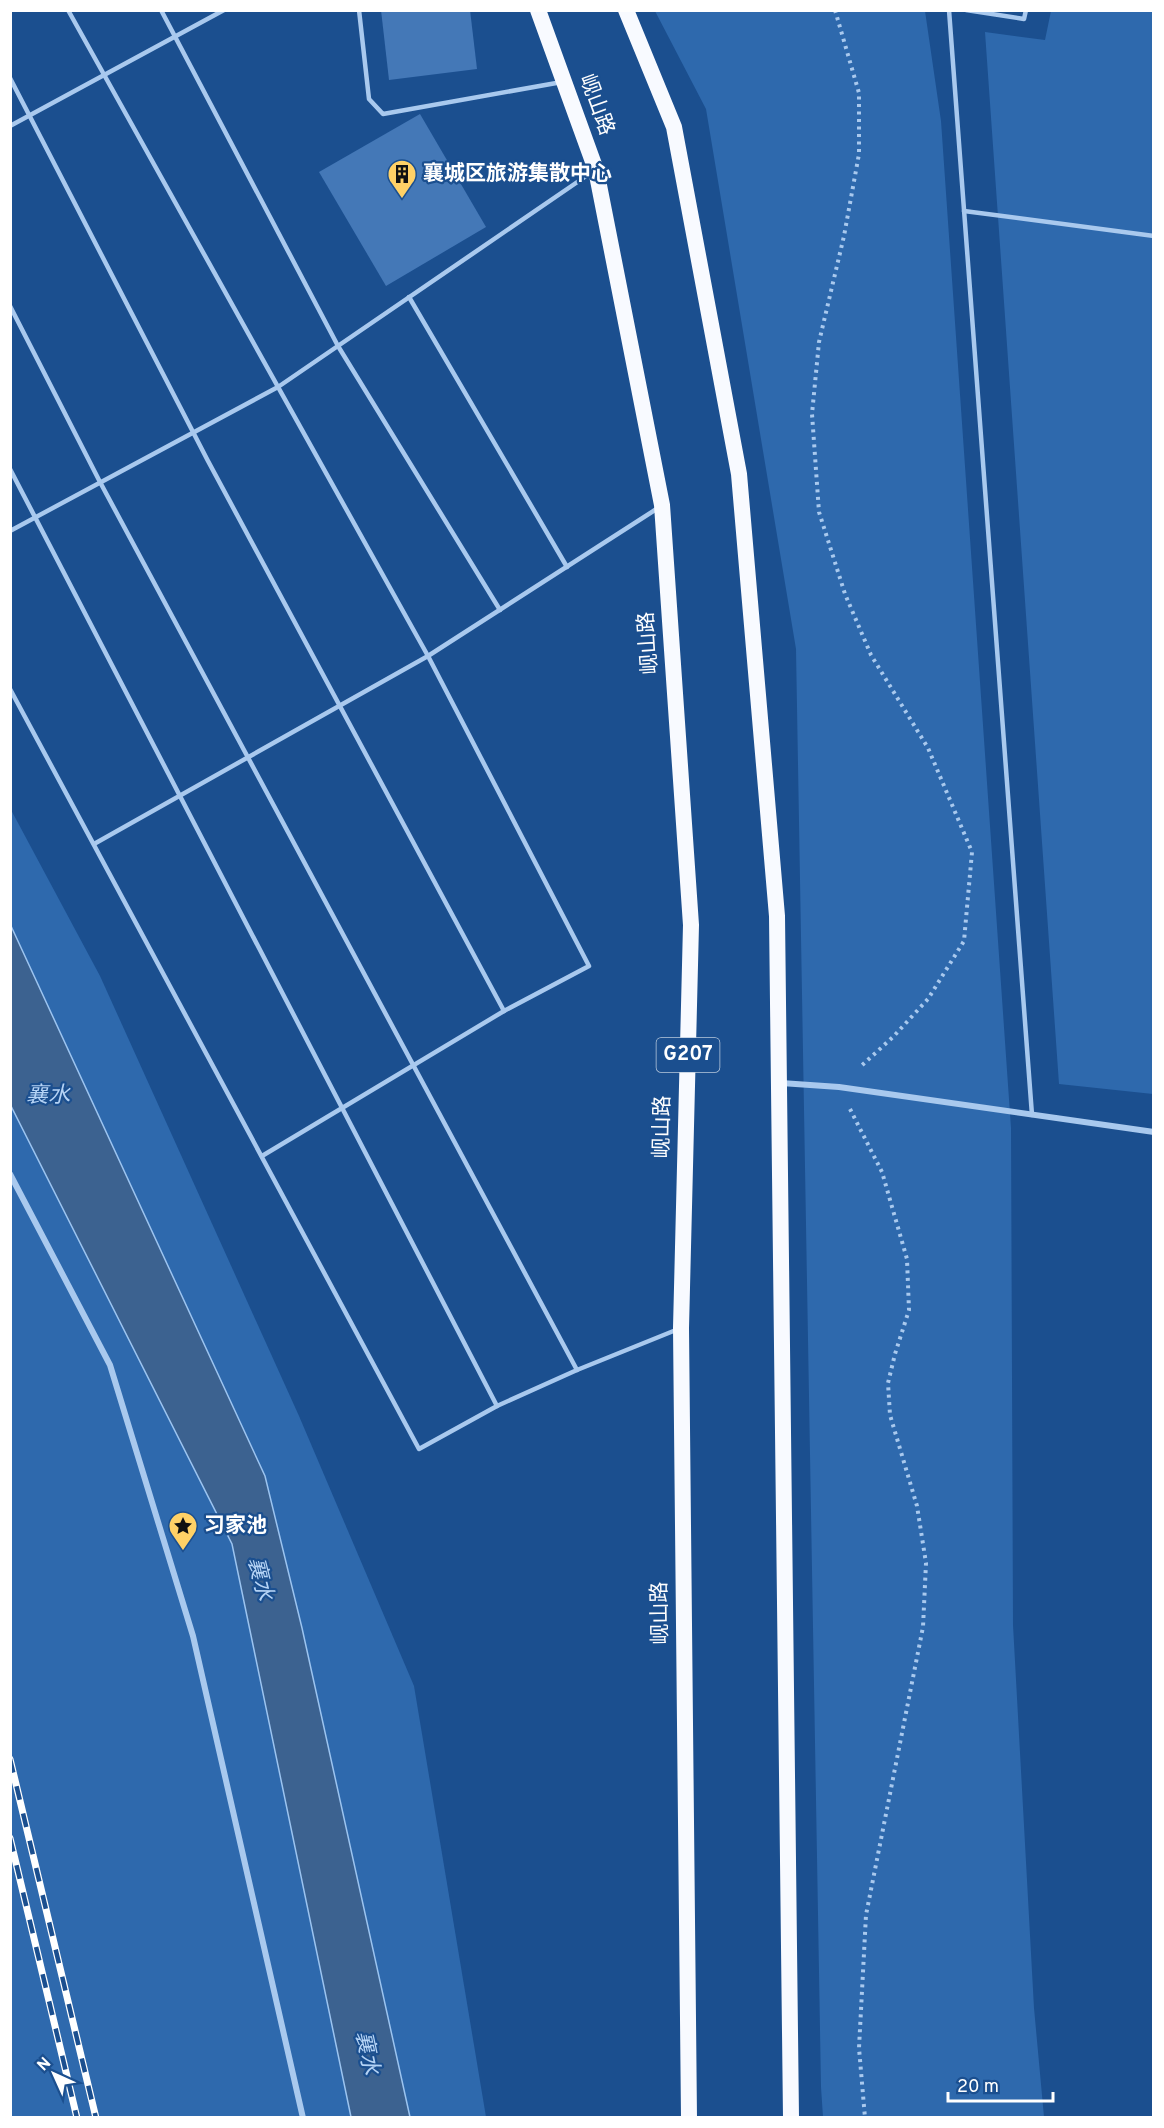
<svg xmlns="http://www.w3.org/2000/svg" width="1164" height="2128" font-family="Overpass,'Noto Sans SC',sans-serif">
  <rect width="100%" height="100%" fill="#1b4f8f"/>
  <g fill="#2e69ad">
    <polygon points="655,11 925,11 941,121 1011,1128 1013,1625 1034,2008 1044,2117 823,2117 821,2087 796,649 706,109"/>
    <polygon points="1051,11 1153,11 1153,1094 1059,1084 985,32 1045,40"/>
    <polygon points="10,808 100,976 299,1416 414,1686 486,2117 11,2117"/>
  </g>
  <polygon fill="#3c6290" stroke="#9cc4f0" stroke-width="1.5" points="11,926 265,1476 302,1628 410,2117 351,2117 232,1544 11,1106"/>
  <g fill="#4478b7">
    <polygon points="381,10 470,10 477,69 389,80"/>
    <polygon points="420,114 486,227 386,286 319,172"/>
  </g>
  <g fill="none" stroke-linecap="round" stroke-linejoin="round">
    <g stroke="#a9c9ee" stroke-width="4" stroke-dasharray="3 4.5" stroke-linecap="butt">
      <polyline points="835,10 859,93 859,154 844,236 819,342 812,414 819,512 845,594 871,655 928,748 972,852 964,941 928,999 893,1037 859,1068"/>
      <polyline points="850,1109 882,1172 907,1259 909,1310 895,1354 888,1383 890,1415 917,1506 926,1563 923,1627 866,1915 859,2048 865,2118"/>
    </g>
    <g stroke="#a9c9ee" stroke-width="4.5">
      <polyline points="68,10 428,656 589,966 504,1011 262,1156"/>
      <polyline points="161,10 338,346 500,610"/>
      <polyline points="359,10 369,99 383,114 562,82"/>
      <polyline points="949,10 1032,1115"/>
      <polyline points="966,10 1024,19 1026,10"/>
      <polyline points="10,78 208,461 504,1011"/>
      <polyline points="10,126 224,10"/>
      <polyline points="964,211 1154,236"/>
      <polyline points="409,297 567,567"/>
      <polyline points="10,306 100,482 577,1370"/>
      <polyline points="10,469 497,1406"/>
      <polyline points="10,531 278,387 592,172"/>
      <polyline points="10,689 419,1449 497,1406 577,1370 676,1330"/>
      <polyline points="94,844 428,656 658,508"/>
    </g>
    <g stroke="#a9c9ee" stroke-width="6">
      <polyline points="781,1083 839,1087 1154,1132"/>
      <polyline points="10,1174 110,1365 193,1636 303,2118"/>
    </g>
    <g stroke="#f8faff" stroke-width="16">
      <polyline points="538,10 596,170 662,505 691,925 681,1328 689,2118"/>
      <polyline points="626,10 674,127 739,474 777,916 791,2118"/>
    </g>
    <g stroke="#fff" stroke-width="7">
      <g id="rail">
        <polyline points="10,1759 96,2118"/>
        <polyline points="10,1838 77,2118"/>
      </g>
    </g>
    <use href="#rail" stroke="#1b4f8f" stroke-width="4.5" stroke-dasharray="14" stroke-linecap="butt"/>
  </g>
  <defs>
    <g id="building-pin" transform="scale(1.5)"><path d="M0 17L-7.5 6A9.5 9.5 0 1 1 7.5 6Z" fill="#ffd166" stroke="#1b4f8f"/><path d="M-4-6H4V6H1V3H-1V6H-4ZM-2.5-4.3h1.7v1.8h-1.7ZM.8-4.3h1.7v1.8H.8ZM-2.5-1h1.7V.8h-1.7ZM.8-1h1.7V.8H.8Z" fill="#111"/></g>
    <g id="sight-pin" transform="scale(1.5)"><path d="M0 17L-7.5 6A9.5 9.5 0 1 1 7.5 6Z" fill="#ffd166" stroke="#1b4f8f"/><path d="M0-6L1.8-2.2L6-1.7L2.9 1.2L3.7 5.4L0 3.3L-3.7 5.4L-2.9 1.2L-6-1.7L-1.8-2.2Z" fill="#111"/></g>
  </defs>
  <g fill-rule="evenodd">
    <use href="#building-pin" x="402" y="174"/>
    <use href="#sight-pin" x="183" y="1526"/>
  </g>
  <g text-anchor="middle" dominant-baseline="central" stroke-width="4.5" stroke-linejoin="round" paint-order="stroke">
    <rect fill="#1b4f8f" stroke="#bbcadd" stroke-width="1.5" x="656.5" y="1038" width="63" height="34" rx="4.5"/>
    <g font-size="20" font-weight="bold" fill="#fff">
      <text x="688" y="1055">G207</text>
    </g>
    <g font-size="21" fill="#fff" stroke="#1b4f8f">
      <text transform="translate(596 105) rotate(70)">岘山路</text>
      <text transform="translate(649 643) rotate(-94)">岘山路</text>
      <text transform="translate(663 1127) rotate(-89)">岘山路</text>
      <text transform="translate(661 1613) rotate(-91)">岘山路</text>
    </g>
    <g font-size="21" font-weight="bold" fill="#fff" stroke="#1b4f8f" text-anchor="start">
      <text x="423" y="174">襄城区旅游集散中心</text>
      <text x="204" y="1526">习家池</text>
    </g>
    <g font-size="22" font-style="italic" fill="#b5d3f5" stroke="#1b4f8f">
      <text x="48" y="1096">襄水</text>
      <text transform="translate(259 1579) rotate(76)">襄水</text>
      <text transform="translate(366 2053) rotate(78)">襄水</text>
    </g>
  </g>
  <rect width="1164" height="2128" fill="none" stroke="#ffffff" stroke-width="24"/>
  <g transform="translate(54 2074) rotate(315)" stroke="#1b4f8f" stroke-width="4.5" paint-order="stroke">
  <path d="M0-4.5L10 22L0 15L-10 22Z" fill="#ffffff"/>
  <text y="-9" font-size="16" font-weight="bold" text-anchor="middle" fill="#ffffff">N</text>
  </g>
  <path d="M948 2092v9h105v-9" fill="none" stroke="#ffffff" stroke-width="3"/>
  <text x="957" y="2092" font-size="18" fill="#ffffff" stroke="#1b4f8f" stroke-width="4.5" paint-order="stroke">20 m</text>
</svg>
